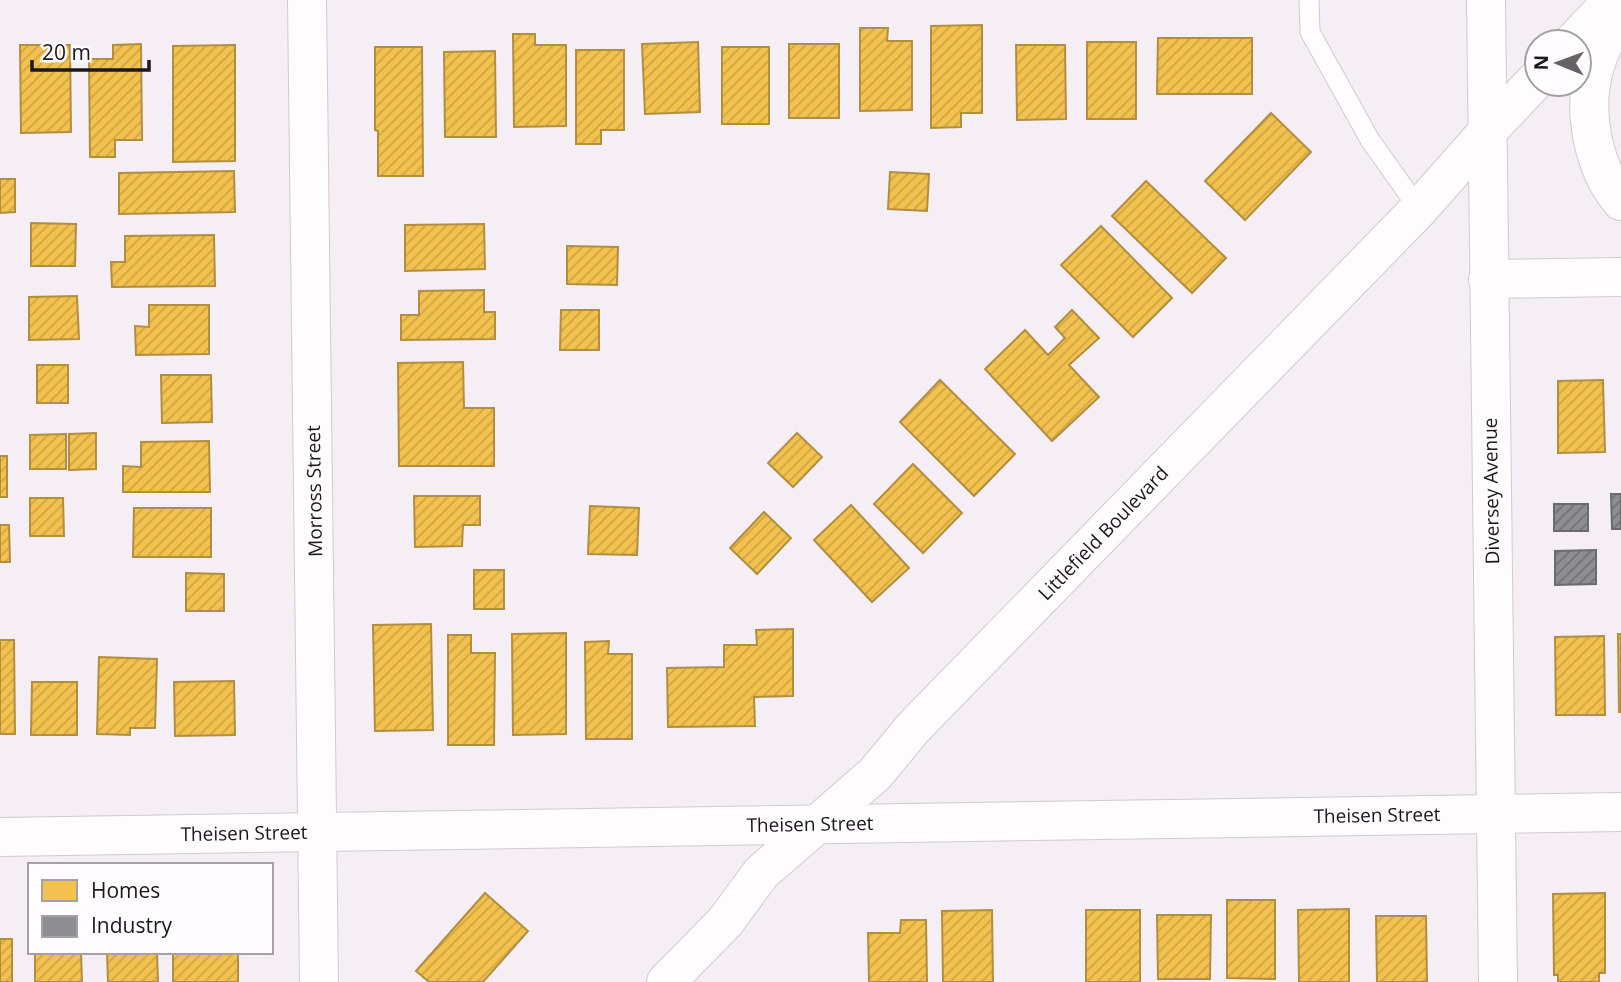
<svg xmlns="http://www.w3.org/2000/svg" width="1621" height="982" font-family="'Open Sans',sans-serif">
  <defs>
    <pattern id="homes-hatch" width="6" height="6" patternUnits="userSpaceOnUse" patternTransform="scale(1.75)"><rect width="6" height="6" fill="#f2c14e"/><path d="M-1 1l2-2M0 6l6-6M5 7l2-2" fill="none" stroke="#cfa544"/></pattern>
    <pattern id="industry-hatch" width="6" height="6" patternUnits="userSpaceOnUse" patternTransform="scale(1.75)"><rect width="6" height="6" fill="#8d8d92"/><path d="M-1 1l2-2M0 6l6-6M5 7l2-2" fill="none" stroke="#727276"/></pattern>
  </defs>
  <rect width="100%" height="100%" fill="#f5eef4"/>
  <g fill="url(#homes-hatch)" stroke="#b28e3f" stroke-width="2">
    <polygon points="982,25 982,113 961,113 961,127 931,128 931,26"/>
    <polygon points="860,28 888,28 887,41 912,41 912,110 860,111"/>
    <polygon points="513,34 535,34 535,45 566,45 566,126 514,127"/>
    <polygon points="1158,38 1252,38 1252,94 1157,94"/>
    <polygon points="698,42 700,112 645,114 642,44"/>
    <rect x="1087" y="42" width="49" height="77"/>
    <polygon points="141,44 142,140 115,140 115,157 90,157 89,59 113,59 113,45"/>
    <rect x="789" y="44" width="50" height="74"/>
    <polygon points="20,45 70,45 71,132 21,133"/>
    <polygon points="235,45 235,161 173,162 173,46"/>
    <polygon points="1016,45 1065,45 1066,119 1017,120"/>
    <polygon points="375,47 422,47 423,176 378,176 378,131 375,130"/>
    <rect x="722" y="47" width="47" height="77"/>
    <polygon points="576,50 624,50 624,130 601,130 601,144 576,144"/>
    <polygon points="495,51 496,137 445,137 444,52"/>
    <polygon points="1271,113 1311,152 1245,220 1205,181"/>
    <polygon points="234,171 235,212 119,214 119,173"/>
    <polygon points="890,172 929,174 927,211 888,209"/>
    <polygon points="0,179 15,179 15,212 0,213"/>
    <polygon points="1146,181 1226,258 1192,293 1112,216"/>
    <polygon points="31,223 76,224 75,266 31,266"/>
    <polygon points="484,224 485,269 405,271 405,225"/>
    <polygon points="1101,226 1172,298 1133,337 1061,265"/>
    <polygon points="214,235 215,286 112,287 111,262 125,262 125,236"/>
    <polygon points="567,246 618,247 617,285 567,284"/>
    <polygon points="484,290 484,312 495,312 495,339 401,340 401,315 419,315 419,291"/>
    <polygon points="77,296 79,339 29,340 29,297"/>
    <polygon points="149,305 209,305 209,354 136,355 135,326 149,327"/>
    <polygon points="561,310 599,310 599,350 560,350"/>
    <polygon points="1072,310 1099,338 1069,365 1099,397 1052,441 985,369 1025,330 1048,355 1065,338 1055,327"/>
    <polygon points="463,362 464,408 494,408 494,466 399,466 398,363"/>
    <rect x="37" y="365" width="31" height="38"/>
    <polygon points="161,375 211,375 212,422 162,423"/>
    <polygon points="940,380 1015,454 974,496 900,422"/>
    <polygon points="1603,380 1605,452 1558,453 1558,381"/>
    <polygon points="96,433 96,469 69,470 69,434"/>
    <polygon points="797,433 822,457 793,487 768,463"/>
    <polygon points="66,434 66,469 30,469 30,435"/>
    <polygon points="209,441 210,492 123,492 123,466 141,467 141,442"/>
    <rect x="0" y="456" width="7" height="41"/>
    <polygon points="913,464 962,513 923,553 874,504"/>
    <polygon points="414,496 480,496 480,525 463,525 462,546 415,547"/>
    <polygon points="30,498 63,498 64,536 30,536"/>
    <polygon points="851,505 909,568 872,602 814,540"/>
    <polygon points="590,506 639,508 637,555 588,554"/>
    <polygon points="134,508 211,508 211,557 133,557"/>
    <polygon points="764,512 791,538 757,574 730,548"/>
    <polygon points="0,525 9,525 10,562 0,562"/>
    <rect x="474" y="570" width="30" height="39"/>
    <polygon points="186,573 224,574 224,611 186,611"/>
    <polygon points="431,624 433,730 375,731 373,625"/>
    <polygon points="793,629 793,696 754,697 755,726 668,727 667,668 724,667 724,645 757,645 756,630"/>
    <polygon points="566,633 566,734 513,735 512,634"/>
    <polygon points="1618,634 1621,634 1621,712 1619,712"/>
    <polygon points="448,635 471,635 471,653 495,653 494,745 448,745"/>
    <polygon points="1604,636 1605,715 1556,715 1555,637"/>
    <polygon points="0,640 14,640 15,734 0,734"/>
    <polygon points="609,641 608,654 632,654 632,739 586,739 585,642"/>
    <polygon points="99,657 157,659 155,728 130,728 130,735 97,734"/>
    <polygon points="234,681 235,735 175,736 174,682"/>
    <polygon points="32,682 77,682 77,735 31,735"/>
    <polygon points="485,893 528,931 483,982 429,982 416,971"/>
    <polygon points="1605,893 1605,973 1599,973 1599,982 1558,982 1558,975 1554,975 1553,894"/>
    <polygon points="1227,900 1275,900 1275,979 1227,978"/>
    <polygon points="1349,909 1349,982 1299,982 1298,910"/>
    <polygon points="992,910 993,982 943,982 942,911"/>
    <rect x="1086" y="910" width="54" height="72"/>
    <polygon points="1157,915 1211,915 1210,979 1158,979"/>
    <polygon points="1376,916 1426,916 1427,982 1377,982"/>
    <polygon points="901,920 926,920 927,982 869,982 868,933 900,933"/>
    <rect x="0" y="939" width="12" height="43"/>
    <polygon points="35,952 81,952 82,982 35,982"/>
    <polygon points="107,952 157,952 158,982 108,982"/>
    <rect x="173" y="952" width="65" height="30"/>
  </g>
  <g fill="url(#industry-hatch)" stroke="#6b6a6e" stroke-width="2">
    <polygon points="1611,494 1621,494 1621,529 1612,529"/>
    <rect x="1554" y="504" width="34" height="27"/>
    <polygon points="1596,550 1596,584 1555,585 1555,551"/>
  </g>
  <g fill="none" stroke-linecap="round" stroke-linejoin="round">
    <g stroke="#d0cbcf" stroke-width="21">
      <polyline id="service" points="1309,0 1310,32 1370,140 1419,209"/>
    </g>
    <g stroke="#d0cbcf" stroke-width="40">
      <g id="minor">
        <polyline points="307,0 319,982"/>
        <polyline points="1486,0 1498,982"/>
        <path d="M1621 11C1611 28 1601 46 1595 66 1582 109 1592 166 1621 201"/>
        <polyline points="1573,42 1613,0"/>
        <polyline points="1488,279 1621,277"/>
        <polyline points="0,837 1621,812"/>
        <polyline points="666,982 725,922 761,873 875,774 913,728 1419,209 1487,132 1537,79"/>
      </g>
    </g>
    <use href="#service" stroke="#fefcfd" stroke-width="19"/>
    <use href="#minor" stroke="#fefcfd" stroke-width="38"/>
  </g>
  <g text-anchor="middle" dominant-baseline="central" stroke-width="7" stroke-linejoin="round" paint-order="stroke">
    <g font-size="19" fill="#1c171b" stroke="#fefcfe">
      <text transform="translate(314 491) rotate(-91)">Morross Street</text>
      <text transform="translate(1491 491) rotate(-91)">Diversey Avenue</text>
      <text transform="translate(1103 533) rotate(-46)">Littlefield Boulevard</text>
      <text transform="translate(1377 815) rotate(-1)">Theisen Street</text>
      <text transform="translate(810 824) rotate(-1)">Theisen Street</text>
      <text transform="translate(244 833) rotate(-1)">Theisen Street</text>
    </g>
  </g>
  <rect x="28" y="863" width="245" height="91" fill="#fefcfe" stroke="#a4a0a3" stroke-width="2"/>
  <rect x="42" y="880" width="35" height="21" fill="#f2c14e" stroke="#a4a0a3" stroke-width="2"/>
  <text x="91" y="898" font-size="21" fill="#1c171b">Homes</text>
  <rect x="42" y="916" width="35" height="21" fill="#8d8d92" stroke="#a4a0a3" stroke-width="2"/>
  <text x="91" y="933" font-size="21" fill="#1c171b">Industry</text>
  <g transform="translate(1558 63) rotate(271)"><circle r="33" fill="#fefcfe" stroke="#a4a0a3" stroke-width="2"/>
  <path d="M0-5L12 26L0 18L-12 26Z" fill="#686267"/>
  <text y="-10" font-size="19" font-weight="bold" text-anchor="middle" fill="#1c171b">N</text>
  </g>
  <path d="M32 60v10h117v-10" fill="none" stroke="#1c171b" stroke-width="3.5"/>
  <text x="42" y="60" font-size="21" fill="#1c171b" stroke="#fefcfe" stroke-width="5" paint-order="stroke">20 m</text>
</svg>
